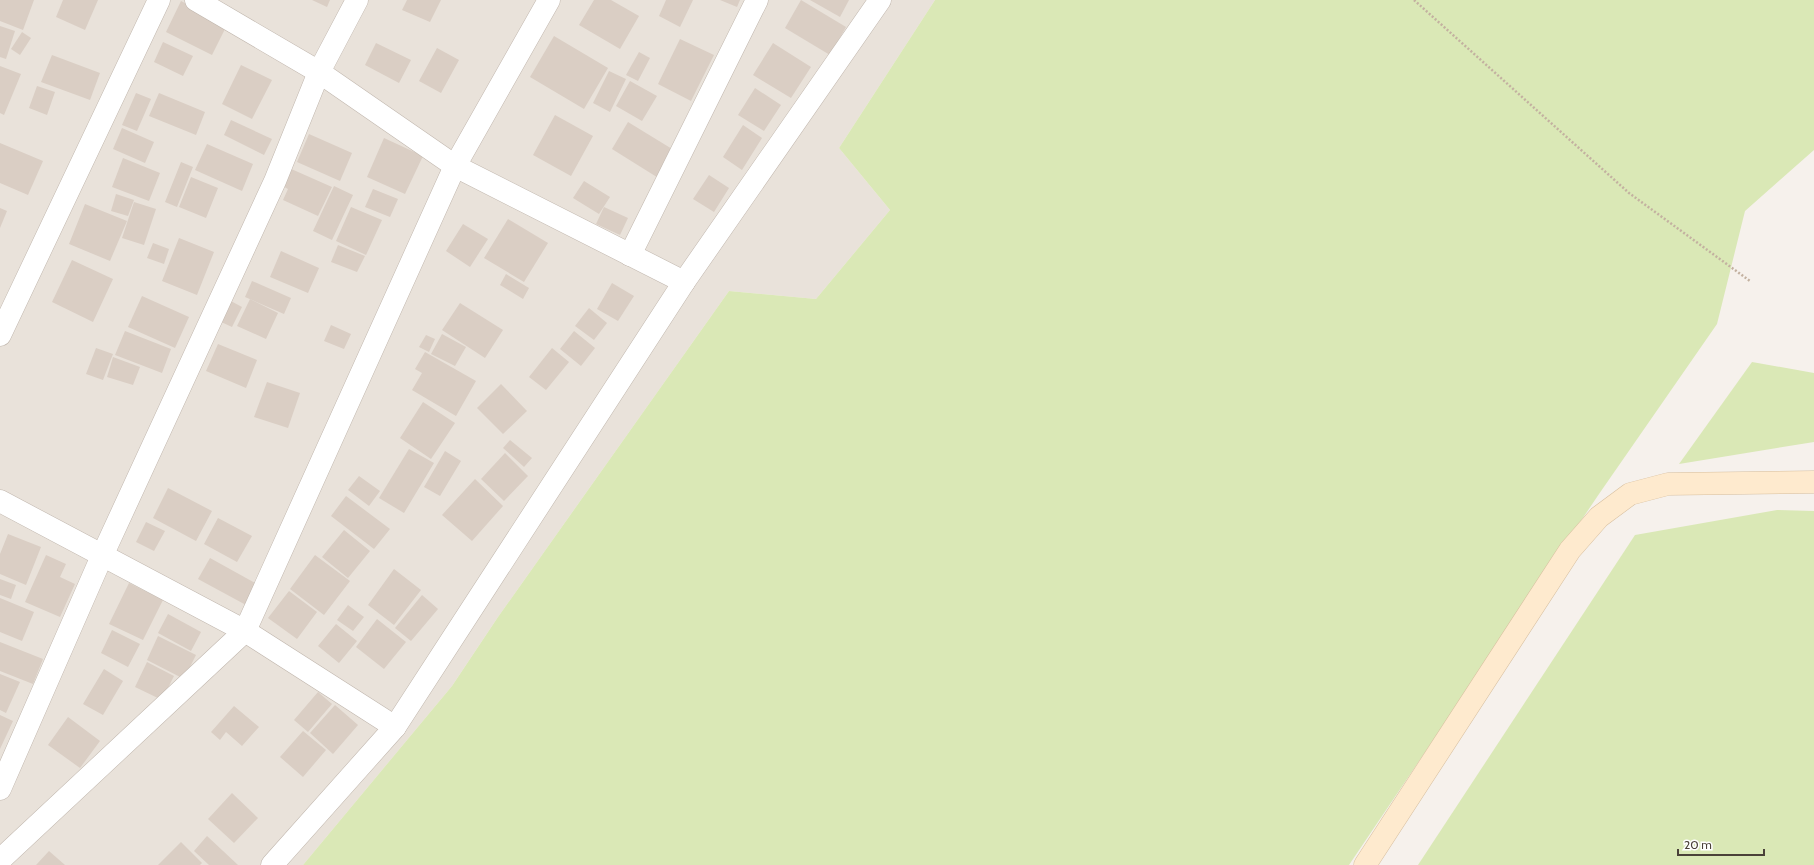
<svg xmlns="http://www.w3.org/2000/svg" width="1814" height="865" font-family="Cabin,sans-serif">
  <rect width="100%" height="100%" fill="#f6f1ec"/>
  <polygon fill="#e9e2da" points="0,0 935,0 839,148 890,210 816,299 729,291 498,617 452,686 303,865 0,865"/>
  <g fill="#dae8b6">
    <polygon points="935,0 1814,0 1814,150 1745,211 1717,324 1599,494 1349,865 303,865 452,686 498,617 729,291 816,299 890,210 839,148"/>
    <polygon points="1752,362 1814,373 1814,442 1679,464"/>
    <polygon points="1777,510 1814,511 1814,865 1418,865 1635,535"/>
  </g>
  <g fill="#dacec4">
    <polygon points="0,0 34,0 23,30 0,21"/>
    <polygon points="63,0 98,0 85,30 56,17"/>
    <polygon points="312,0 330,0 327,7"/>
    <polygon points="407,0 441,0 430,22 402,10"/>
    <polygon points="594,0 611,0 639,16 620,49 579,25"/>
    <polygon points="666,0 693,0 680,27 659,16"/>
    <polygon points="720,0 740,0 737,7"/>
    <polygon points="801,0 846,27 830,55 785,28"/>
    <polygon points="810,0 849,0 840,17"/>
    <polygon points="181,1 227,25 212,55 166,32"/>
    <polygon points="0,26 15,31 6,59 0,57"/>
    <polygon points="22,32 31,38 20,55 11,49"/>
    <polygon points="554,36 608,68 584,109 530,77"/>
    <polygon points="680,39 714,55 691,101 658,84"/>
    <polygon points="163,42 193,56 183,76 154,62"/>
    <polygon points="376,43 411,60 399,83 365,65"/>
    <polygon points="773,43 811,67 791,98 753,75"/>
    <polygon points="437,48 459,60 441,93 419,81"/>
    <polygon points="639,52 650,58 638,81 626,75"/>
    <polygon points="52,55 100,73 90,100 41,82"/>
    <polygon points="241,65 272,80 252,119 222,104"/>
    <polygon points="0,66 21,74 4,115 0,113"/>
    <polygon points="609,71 626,79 610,112 593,103"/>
    <polygon points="630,81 657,96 642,121 616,106"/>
    <polygon points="37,86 55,92 47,115 29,108"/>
    <polygon points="755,88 781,105 764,131 738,115"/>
    <polygon points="136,93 151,99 137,131 122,125"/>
    <polygon points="159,93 205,112 196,135 149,116"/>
    <polygon points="555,115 593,136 571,176 533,155"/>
    <polygon points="231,120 272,139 264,155 224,135"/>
    <polygon points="628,122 677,152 660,179 612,149"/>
    <polygon points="743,125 762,138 742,170 723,157"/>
    <polygon points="122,128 154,142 145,163 113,149"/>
    <polygon points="309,134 352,153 340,181 297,162"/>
    <polygon points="384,138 423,156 405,194 367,177"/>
    <polygon points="0,143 43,161 28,195 0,183"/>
    <polygon points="207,144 253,164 242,191 195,170"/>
    <polygon points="123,158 160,173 149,201 112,187"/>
    <polygon points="181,162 193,167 177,207 165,202"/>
    <polygon points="289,168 332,187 318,216 283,200 288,189 281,185"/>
    <polygon points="709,175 729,188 714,212 693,199"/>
    <polygon points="191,177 218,188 206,218 179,207"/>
    <polygon points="584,181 610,197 599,214 573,198"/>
    <polygon points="334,186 353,195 332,240 313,231"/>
    <polygon points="373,189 398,199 390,217 365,207"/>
    <polygon points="116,194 134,200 128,216 111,211"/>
    <polygon points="134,202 156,209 144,245 122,238"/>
    <polygon points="85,204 127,221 110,261 69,244"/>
    <polygon points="351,207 382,220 366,255 336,241"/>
    <polygon points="604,207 628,218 620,235 596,224"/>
    <polygon points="0,208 7,211 0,228"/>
    <polygon points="508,219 548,243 524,282 484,258"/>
    <polygon points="463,224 488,239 470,267 446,251"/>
    <polygon points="179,238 214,252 197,295 162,281"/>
    <polygon points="153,243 169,249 164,264 147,258"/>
    <polygon points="338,245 365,256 357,272 331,262"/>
    <polygon points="281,251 319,268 308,293 270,277"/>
    <polygon points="72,260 113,279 93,322 52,302"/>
    <polygon points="506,274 529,288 523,299 500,285"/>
    <polygon points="252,281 291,298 284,314 245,297"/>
    <polygon points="612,283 634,296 618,321 597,309"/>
    <polygon points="142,296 189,317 175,348 128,327"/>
    <polygon points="250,299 278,313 266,339 237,326"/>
    <polygon points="229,300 242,307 232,327 219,321"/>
    <polygon points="460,303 503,330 485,358 442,330"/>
    <polygon points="589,308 607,323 594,340 575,326"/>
    <polygon points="331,325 351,334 344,349 324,341"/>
    <polygon points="125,331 171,349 162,373 115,355"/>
    <polygon points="574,331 595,348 581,366 560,349"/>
    <polygon points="442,334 466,347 455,366 431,354"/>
    <polygon points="426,335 435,339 429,352 419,347"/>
    <polygon points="218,344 257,360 246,388 206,371"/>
    <polygon points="96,348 113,354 103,380 86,374"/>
    <polygon points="552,348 569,362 546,390 529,377"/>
    <polygon points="425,352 476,381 456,416 412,390 422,373 415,369"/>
    <polygon points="113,357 140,367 133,385 107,377"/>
    <polygon points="267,382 300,393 288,428 254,417"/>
    <polygon points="501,384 527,411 503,434 477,408"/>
    <polygon points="423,402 455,423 431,459 400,438"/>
    <polygon points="510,440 532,458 524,467 503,448"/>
    <polygon points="409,449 434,463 404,513 379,498"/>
    <polygon points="445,451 461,461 440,496 424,487"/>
    <polygon points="505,453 528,476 504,501 481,479"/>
    <polygon points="359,476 380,491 369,506 348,490"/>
    <polygon points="475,479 503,506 472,541 442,515"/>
    <polygon points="168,488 212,511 196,541 153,518"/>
    <polygon points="346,496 390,529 374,549 331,516"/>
    <polygon points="218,518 252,536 237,562 204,544"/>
    <polygon points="146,522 165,531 154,551 136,542"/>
    <polygon points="344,530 370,551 348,578 322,557"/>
    <polygon points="8,534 41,547 26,585 0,574 0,554"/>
    <polygon points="46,555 66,564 60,577 75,584 60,617 25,602"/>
    <polygon points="315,555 350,581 324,615 290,589"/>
    <polygon points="210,558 257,584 246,605 198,579"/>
    <polygon points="394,569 421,590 394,625 368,605"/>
    <polygon points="0,579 16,585 11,599 0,595"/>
    <polygon points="129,583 163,600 143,640 109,624"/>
    <polygon points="289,591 317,612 297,639 268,618"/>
    <polygon points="422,595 438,609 411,641 395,628"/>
    <polygon points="0,598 34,612 22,641 0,632"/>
    <polygon points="348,605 364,617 353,631 337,620"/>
    <polygon points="168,614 201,632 191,651 158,633"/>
    <polygon points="377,619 406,642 384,669 356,647"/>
    <polygon points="336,624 357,641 339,663 318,646"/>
    <polygon points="112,630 140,644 128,667 101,653"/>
    <polygon points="158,636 196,655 184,679 147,660"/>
    <polygon points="0,642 43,659 33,684 0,671"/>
    <polygon points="147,662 174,676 162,700 135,687"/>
    <polygon points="104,669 123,681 103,715 83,704"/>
    <polygon points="0,674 20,682 6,713 0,710"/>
    <polygon points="318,692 332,704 308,732 294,720"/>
    <polygon points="335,705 358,725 333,754 310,733"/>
    <polygon points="234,706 259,727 242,746 226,732 220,740 211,732"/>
    <polygon points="0,715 13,721 0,749"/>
    <polygon points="68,717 100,741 80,768 48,745"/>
    <polygon points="303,731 326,750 303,777 280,757"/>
    <polygon points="232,793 258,818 234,843 208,819"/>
    <polygon points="207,836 238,865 209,865 194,851"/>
    <polygon points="181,842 202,863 200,865 158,865"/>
    <polygon points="49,851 65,865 36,865"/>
  </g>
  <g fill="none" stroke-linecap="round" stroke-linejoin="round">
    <g stroke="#c1b7ae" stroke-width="23">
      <g id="minor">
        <polyline points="196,0 319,72 455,166 684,282"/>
        <polyline points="630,255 757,0"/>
        <polyline points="0,335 159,0"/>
        <polyline points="0,501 245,631 395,727"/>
        <polyline points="0,789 102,556 275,181 319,72 357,0"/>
        <polyline points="0,860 245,631 455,166 549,0"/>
        <polyline points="272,865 395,727 684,282 880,0"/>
      </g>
    </g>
    <g stroke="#d7bf9f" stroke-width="23">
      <polyline id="secondary" points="1365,865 1570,550 1599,517 1630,494 1668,484 1814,482"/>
    </g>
    <polyline stroke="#c3b1a0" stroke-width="2.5" stroke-dasharray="2 2" stroke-linecap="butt" points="1414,0 1629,193 1750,281"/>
    <use href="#minor" stroke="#fff" stroke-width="22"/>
    <use href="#secondary" stroke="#feeace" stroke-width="22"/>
  </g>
  <path d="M1678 849v6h86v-6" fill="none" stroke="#4a4139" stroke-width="2"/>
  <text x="1684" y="849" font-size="12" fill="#4a4139" stroke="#ffffff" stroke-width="3" paint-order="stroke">20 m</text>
</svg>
